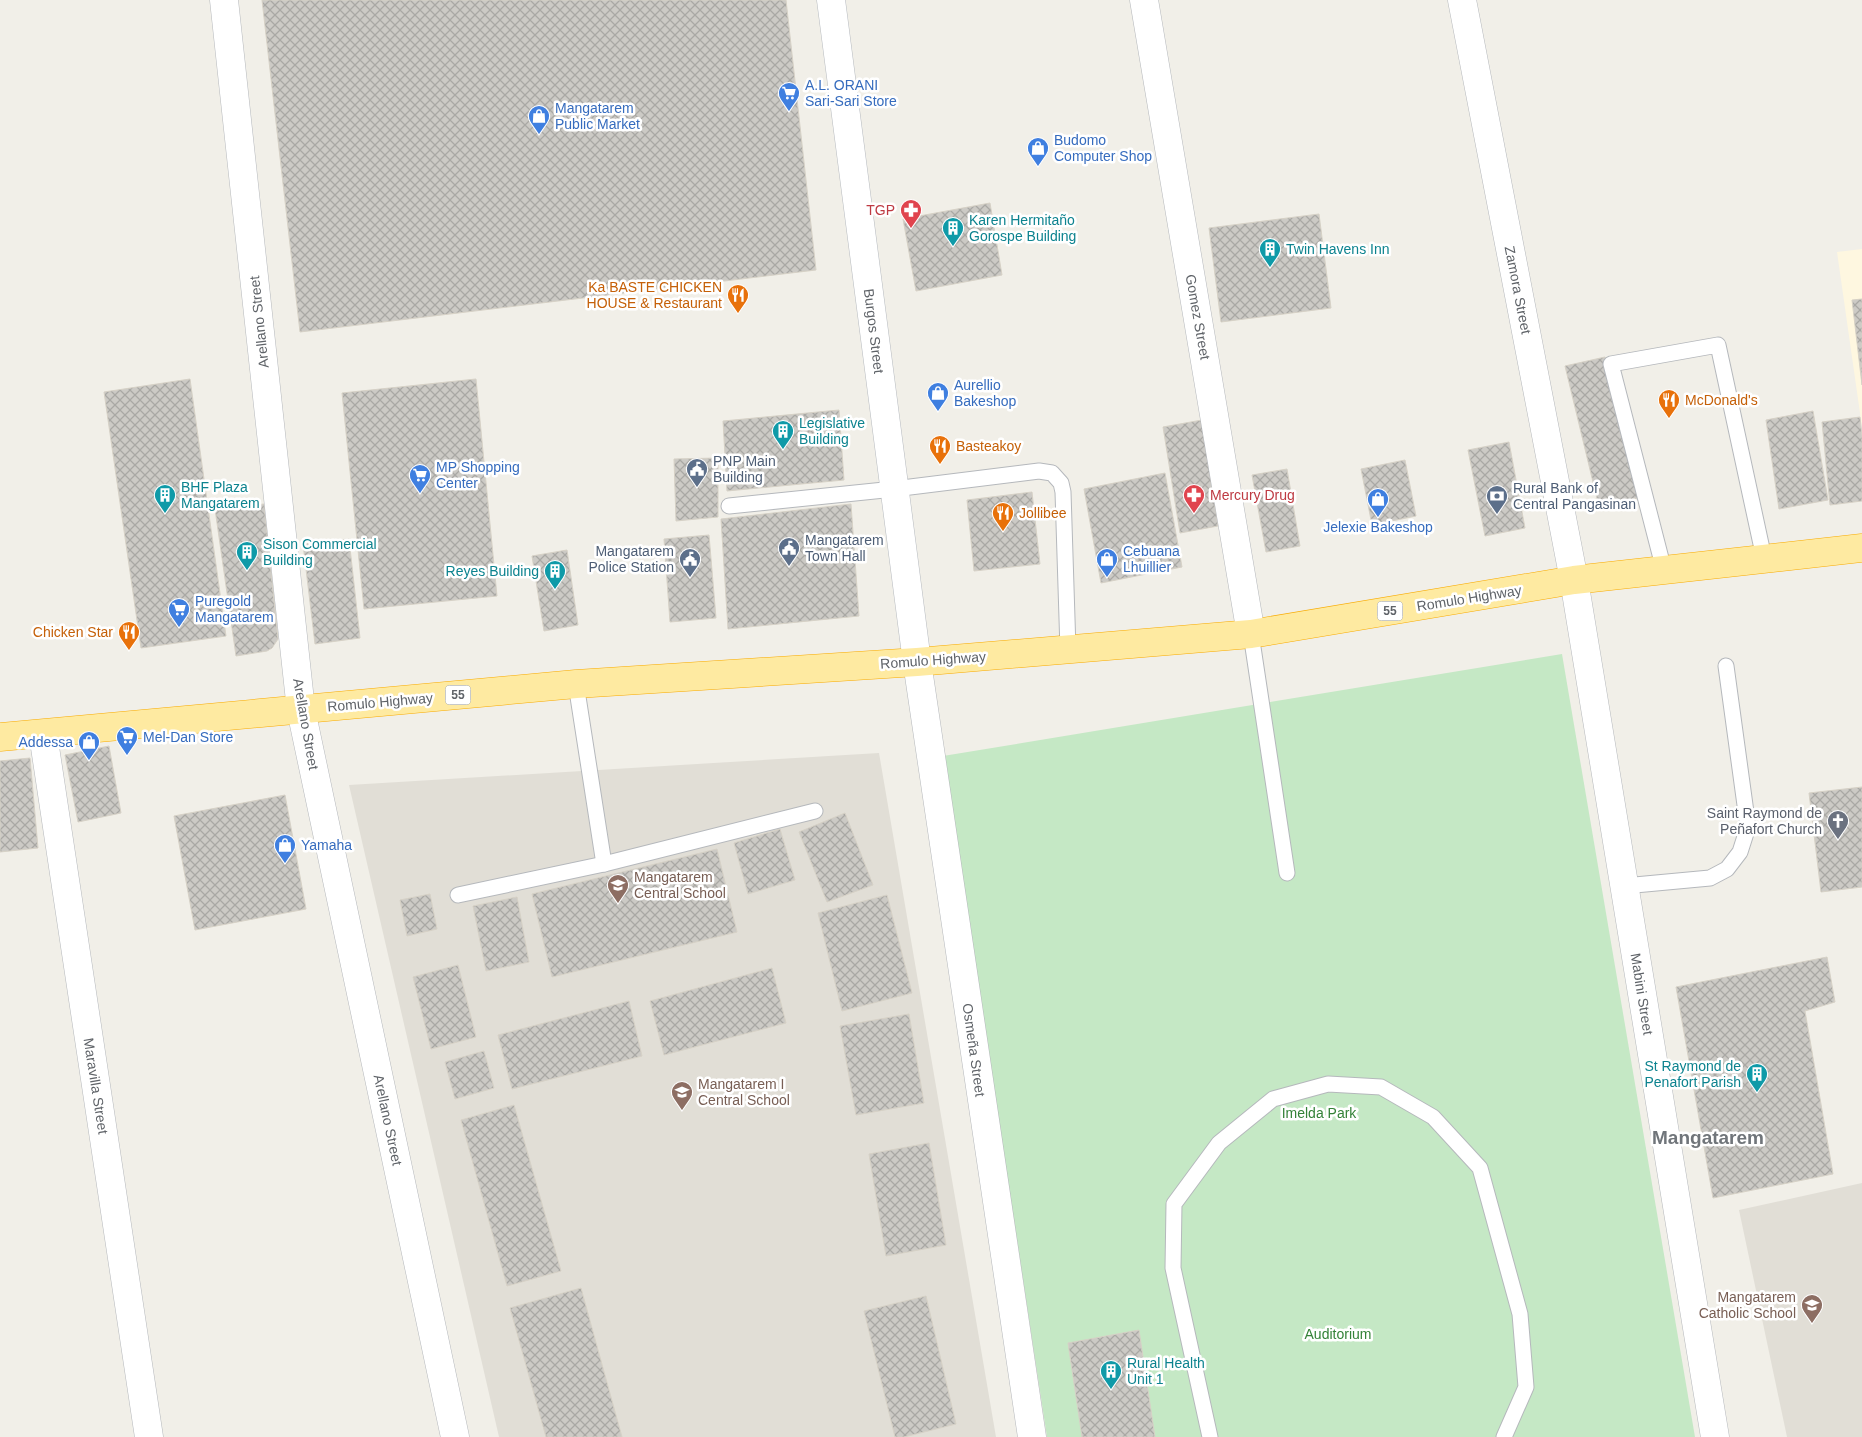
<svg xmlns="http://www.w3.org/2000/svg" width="1862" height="1437" font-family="Helvetica,sans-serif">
  <defs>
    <pattern id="building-cross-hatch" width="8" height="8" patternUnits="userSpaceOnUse" patternTransform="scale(1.25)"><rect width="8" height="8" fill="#cccac5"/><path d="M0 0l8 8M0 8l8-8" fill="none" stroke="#a9a8a4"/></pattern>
  </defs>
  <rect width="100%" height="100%" fill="#f1efe8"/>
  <polygon fill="#fef7e0" points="1862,249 1862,427 1837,252"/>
  <g fill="#e1ded6">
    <polygon points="879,753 996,1437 499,1437 349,785"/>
    <polygon points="1862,1183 1862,1437 1787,1437 1739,1210"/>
  </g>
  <polygon fill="#c5e8c5" points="1562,654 1695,1437 1047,1437 943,756"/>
  <g fill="url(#building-cross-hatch)" stroke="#d6d1c6">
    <polygon points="262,0 786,0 816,270 300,332"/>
    <polygon points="990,203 1002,275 916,291 903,219"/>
    <polygon points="1319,214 1331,308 1221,322 1209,228"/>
    <polygon points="1862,299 1862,385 1852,300"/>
    <polygon points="1605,357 1638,498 1599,507 1565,366"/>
    <polygon points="190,379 226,636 141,648 104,392"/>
    <polygon points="476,379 497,596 364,609 342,393"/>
    <polygon points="839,410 844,480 727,491 723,421"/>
    <polygon points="1813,411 1828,500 1779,509 1766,420"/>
    <polygon points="1860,417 1862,436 1862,501 1830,505 1822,422"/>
    <polygon points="1202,420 1218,526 1180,533 1163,427"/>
    <polygon points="1509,442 1525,528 1485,536 1468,450"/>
    <polygon points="718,458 718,517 676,521 674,459"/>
    <polygon points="1405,460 1416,516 1372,525 1361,469"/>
    <polygon points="1287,469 1300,546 1266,552 1252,475"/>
    <polygon points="1165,473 1182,567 1101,583 1084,489"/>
    <polygon points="1032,492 1040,564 974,571 967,500"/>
    <polygon points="264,504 278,639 272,648 267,651 236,656 215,509"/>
    <polygon points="851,504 859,616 728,629 721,519"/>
    <polygon points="709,535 716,618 670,622 664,539"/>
    <polygon points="349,539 360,638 315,644 303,544"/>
    <polygon points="567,550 578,625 544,631 532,556"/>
    <polygon points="109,746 121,813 78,822 65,755"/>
    <polygon points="30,758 38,848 0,852 0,761"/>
    <polygon points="1862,787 1862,887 1821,892 1809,793"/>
    <polygon points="285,795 306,909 195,930 174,816"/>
    <polygon points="845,813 873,885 827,902 799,832"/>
    <polygon points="780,829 795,880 748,894 734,843"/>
    <polygon points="717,849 737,932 552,977 532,894"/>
    <polygon points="430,894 437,929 407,936 400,900"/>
    <polygon points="887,895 912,993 842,1011 818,913"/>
    <polygon points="517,897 529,962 486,971 473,906"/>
    <polygon points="1827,957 1835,1002 1805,1011 1833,1174 1713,1198 1676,987"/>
    <polygon points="458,965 476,1037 431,1049 413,977"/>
    <polygon points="772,968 786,1023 664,1055 650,1001"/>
    <polygon points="629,1001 642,1056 512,1089 498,1035"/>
    <polygon points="909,1014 924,1103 856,1115 840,1026"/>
    <polygon points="484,1051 494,1088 455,1099 445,1062"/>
    <polygon points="514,1105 561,1271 507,1286 461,1120"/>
    <polygon points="929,1143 946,1245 886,1256 869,1154"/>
    <polygon points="581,1288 622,1437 546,1437 510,1308"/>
    <polygon points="926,1296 956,1424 904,1437 895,1437 864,1311"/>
    <polygon points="1139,1330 1155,1437 1082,1437 1068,1343"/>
  </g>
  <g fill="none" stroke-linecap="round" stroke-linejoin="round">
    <g stroke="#b5b8bc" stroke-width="17">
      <g id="service">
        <polyline points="729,506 894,489 1039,471 1052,473 1061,483 1063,492 1068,650"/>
        <polyline points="1664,570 1611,364 1718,345 1764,558"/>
        <polyline points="1251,634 1287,873"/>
        <polyline points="576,684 604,864"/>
        <polyline points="1624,886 1710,878 1727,869 1740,852 1748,827 1726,666"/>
        <polyline points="458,895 604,864 815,811"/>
        <polyline points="1210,1437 1173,1268 1174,1204 1219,1143 1273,1099 1328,1084 1381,1087 1433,1117 1480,1168 1520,1314 1526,1387 1504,1437"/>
      </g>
    </g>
    <g stroke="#b5b8bc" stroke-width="29">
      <g id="minor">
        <polyline points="224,0 301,710 455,1437"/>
        <polyline points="1144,0 1251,634"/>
        <polyline points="1574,580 1715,1437"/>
      </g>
    </g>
    <g stroke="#b5b8bc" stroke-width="29">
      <g id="tertiary">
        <polyline points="1462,0 1574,580"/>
        <polyline points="917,662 1032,1437"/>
        <polyline points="43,734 149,1437"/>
      </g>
    </g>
    <g stroke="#b6babf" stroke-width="29">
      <polyline id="secondary" points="831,0 917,662"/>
    </g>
    <g stroke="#f9ab00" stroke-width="29">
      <polyline id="trunk" points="0,737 576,684 917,662 1251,634 1574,580 1862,548"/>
    </g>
    <use href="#service" stroke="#fff" stroke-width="15"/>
    <use href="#minor" stroke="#fff" stroke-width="28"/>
    <use href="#tertiary" stroke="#fff" stroke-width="28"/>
    <use href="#secondary" stroke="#fff" stroke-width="28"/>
    <use href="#trunk" stroke="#feeaa1" stroke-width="28"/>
  </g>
  <defs>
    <g id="supermarket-pin" transform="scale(1.125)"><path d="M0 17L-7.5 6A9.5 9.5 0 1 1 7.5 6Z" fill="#3f7fe0" stroke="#fff"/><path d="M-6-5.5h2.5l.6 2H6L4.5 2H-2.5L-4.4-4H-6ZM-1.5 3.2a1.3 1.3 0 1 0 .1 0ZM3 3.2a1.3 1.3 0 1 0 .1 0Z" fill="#fff"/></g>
    <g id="shop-pin" transform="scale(1.125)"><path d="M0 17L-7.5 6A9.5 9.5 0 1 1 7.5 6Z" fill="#3f7fe0" stroke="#fff"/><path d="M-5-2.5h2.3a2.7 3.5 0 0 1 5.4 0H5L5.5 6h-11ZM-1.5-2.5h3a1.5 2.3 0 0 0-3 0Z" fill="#fff"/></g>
    <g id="pharmacy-pin" transform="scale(1.125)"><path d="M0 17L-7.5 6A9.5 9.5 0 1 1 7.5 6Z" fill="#e0444e" stroke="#fff"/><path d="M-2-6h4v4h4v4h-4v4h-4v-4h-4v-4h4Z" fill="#fff"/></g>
    <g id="building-pin" transform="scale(1.125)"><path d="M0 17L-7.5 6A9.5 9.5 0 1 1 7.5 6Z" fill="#0f9aa8" stroke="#fff"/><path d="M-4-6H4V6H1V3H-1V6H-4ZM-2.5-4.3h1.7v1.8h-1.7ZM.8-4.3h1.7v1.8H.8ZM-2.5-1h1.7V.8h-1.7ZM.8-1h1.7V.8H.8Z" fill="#fff"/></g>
    <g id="restaurant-pin" transform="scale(1.125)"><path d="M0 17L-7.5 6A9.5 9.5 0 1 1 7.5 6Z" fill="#e8710a" stroke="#fff"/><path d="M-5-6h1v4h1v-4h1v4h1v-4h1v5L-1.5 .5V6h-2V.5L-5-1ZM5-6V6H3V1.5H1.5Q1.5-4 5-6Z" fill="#fff"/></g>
    <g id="civic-pin" transform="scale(1.125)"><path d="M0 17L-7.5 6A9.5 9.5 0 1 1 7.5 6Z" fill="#5c6f8a" stroke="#fff"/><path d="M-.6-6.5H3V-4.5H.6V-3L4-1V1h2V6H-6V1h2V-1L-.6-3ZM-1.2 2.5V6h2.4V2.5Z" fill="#fff"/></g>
    <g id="bank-pin" transform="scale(1.125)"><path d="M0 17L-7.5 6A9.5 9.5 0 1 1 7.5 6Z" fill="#5c6f8a" stroke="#fff"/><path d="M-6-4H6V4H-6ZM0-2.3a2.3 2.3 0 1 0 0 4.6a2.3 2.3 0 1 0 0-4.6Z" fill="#fff"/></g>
    <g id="church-pin" transform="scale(1.125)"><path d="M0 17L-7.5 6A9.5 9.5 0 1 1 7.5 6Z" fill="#6b7280" stroke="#fff"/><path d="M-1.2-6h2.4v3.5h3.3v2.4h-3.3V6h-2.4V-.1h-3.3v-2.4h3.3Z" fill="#fff"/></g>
    <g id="school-pin" transform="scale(1.125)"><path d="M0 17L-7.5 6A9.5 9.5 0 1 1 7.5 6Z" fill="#8d6e63" stroke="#fff"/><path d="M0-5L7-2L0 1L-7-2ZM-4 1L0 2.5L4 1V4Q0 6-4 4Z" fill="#fff"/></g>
  </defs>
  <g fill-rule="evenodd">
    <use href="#supermarket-pin" x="789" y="93"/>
    <use href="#shop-pin" x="539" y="116"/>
    <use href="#shop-pin" x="1038" y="148"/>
    <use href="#pharmacy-pin" x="911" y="210"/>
    <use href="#building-pin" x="953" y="228"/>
    <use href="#building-pin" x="1270" y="249"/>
    <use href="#restaurant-pin" x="738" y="295"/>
    <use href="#shop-pin" x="938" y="393"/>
    <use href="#restaurant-pin" x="1669" y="400"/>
    <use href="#building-pin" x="783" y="431"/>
    <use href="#restaurant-pin" x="940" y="446"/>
    <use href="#civic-pin" x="697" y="469"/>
    <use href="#supermarket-pin" x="420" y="475"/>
    <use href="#building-pin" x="165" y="495"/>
    <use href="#pharmacy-pin" x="1194" y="495"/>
    <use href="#bank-pin" x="1497" y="496"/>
    <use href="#shop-pin" x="1378" y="499"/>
    <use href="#restaurant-pin" x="1003" y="513"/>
    <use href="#civic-pin" x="789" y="548"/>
    <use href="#building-pin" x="247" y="552"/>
    <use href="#civic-pin" x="690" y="559"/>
    <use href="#shop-pin" x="1107" y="559"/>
    <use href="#building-pin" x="555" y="571"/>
    <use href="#supermarket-pin" x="179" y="609"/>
    <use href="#restaurant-pin" x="129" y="632"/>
    <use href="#supermarket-pin" x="127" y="737"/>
    <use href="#shop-pin" x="89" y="742"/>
    <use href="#church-pin" x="1838" y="821"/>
    <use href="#shop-pin" x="285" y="845"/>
    <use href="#school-pin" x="618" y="885"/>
    <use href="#building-pin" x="1757" y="1074"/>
    <use href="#school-pin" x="682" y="1092"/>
    <use href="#school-pin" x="1812" y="1305"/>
    <use href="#building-pin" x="1111" y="1371"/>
  </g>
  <g text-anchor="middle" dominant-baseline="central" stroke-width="5" stroke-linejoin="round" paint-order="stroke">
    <g fill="#fff" stroke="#8f9295" stroke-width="1">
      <rect x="1377.5" y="601.5" width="25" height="19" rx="4"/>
      <rect x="445.5" y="685.5" width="25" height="19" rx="4"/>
    </g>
    <g font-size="12" font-weight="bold" fill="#5f6368">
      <text x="1390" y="611">55</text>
      <text x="458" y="695">55</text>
    </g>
    <g font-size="14" fill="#366cbe" stroke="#fff" text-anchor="start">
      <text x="805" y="85">A.L. ORANI<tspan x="805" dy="16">Sari-Sari Store</tspan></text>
      <text x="555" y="108">Mangatarem<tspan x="555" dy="16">Public Market</tspan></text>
      <text x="1054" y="140">Budomo<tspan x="1054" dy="16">Computer Shop</tspan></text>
      <text x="954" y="385">Aurellio<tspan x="954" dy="16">Bakeshop</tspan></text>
      <text x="436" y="467">MP Shopping<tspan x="436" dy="16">Center</tspan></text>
      <text x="1378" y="527" text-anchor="middle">Jelexie Bakeshop</text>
      <text x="1123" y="551">Cebuana<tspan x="1123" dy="16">Lhuillier</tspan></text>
      <text x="195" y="601">Puregold<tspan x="195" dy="16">Mangatarem</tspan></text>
      <text x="143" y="737">Mel-Dan Store</text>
      <text x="73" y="742" text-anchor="end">Addessa</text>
      <text x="301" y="845">Yamaha</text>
    </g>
    <g font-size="14" fill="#be3a42" stroke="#fff" text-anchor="end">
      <text x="895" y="210">TGP</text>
      <text x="1210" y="495" text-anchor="start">Mercury Drug</text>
    </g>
    <g font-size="14" fill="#0d838f" stroke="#fff" text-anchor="start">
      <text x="969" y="220">Karen Hermitaño<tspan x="969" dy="16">Gorospe Building</tspan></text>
      <text x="1286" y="249">Twin Havens Inn</text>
      <text x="799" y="423">Legislative<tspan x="799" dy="16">Building</tspan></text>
      <text x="181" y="487">BHF Plaza<tspan x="181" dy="16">Mangatarem</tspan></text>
      <text x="263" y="544">Sison Commercial<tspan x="263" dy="16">Building</tspan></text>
      <text x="539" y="571" text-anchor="end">Reyes Building</text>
      <text x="1741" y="1066" text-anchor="end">St Raymond de<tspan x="1741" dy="16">Penafort Parish</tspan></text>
      <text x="1127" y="1363">Rural Health<tspan x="1127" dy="16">Unit 1</tspan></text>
    </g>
    <g font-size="14" fill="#c56008" stroke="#fff" text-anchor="start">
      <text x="722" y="287" text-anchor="end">Ka BASTE CHICKEN<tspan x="722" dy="16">HOUSE &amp; Restaurant</tspan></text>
      <text x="1685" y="400">McDonald's</text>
      <text x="956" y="446">Basteakoy</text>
      <text x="1019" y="513">Jollibee</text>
      <text x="113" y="632" text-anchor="end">Chicken Star</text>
    </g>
    <g font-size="14" fill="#5f6368" stroke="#fff">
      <text transform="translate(1518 290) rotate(79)">Zamora Street</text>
      <text transform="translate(1198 317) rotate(80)">Gomez Street</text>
      <text transform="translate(259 322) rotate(-96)">Arellano Street</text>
      <text transform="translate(874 331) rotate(83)">Burgos Street</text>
      <text transform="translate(1469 598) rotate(-9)">Romulo Highway</text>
      <text transform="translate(933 660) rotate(-4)">Romulo Highway</text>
      <text transform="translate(380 702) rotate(-5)">Romulo Highway</text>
      <text transform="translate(306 724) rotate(80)">Arellano Street</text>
      <text transform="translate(1642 994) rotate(81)">Mabini Street</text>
      <text transform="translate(974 1050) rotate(82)">Osmeña Street</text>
      <text transform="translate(96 1086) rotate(81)">Maravilla Street</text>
      <text transform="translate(388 1120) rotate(78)">Arellano Street</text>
    </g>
    <g font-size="14" fill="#4e5e75" stroke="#fff" text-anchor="start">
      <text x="713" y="461">PNP Main<tspan x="713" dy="16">Building</tspan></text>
      <text x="1513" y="488">Rural Bank of<tspan x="1513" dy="16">Central Pangasinan</tspan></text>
      <text x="805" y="540">Mangatarem<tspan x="805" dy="16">Town Hall</tspan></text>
      <text x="674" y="551" text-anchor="end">Mangatarem<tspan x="674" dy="16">Police Station</tspan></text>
    </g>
    <g font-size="14" fill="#5b616d" stroke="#fff" text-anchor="end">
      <text x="1822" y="813">Saint Raymond de<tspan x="1822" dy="16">Peñafort Church</tspan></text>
    </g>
    <g font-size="14" fill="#785e54" stroke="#fff" text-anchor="start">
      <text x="634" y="877">Mangatarem<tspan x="634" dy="16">Central School</tspan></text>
      <text x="698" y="1084">Mangatarem I<tspan x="698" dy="16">Central School</tspan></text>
      <text x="1796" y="1297" text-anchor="end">Mangatarem<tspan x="1796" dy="16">Catholic School</tspan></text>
    </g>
    <g font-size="14" fill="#348238" stroke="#fff">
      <text x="1319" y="1113">Imelda Park</text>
      <text x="1338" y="1334">Auditorium</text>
    </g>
    <g font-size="19" font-weight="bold" fill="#70757a" stroke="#fff">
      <text x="1708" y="1137">Mangatarem</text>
    </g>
  </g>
</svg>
